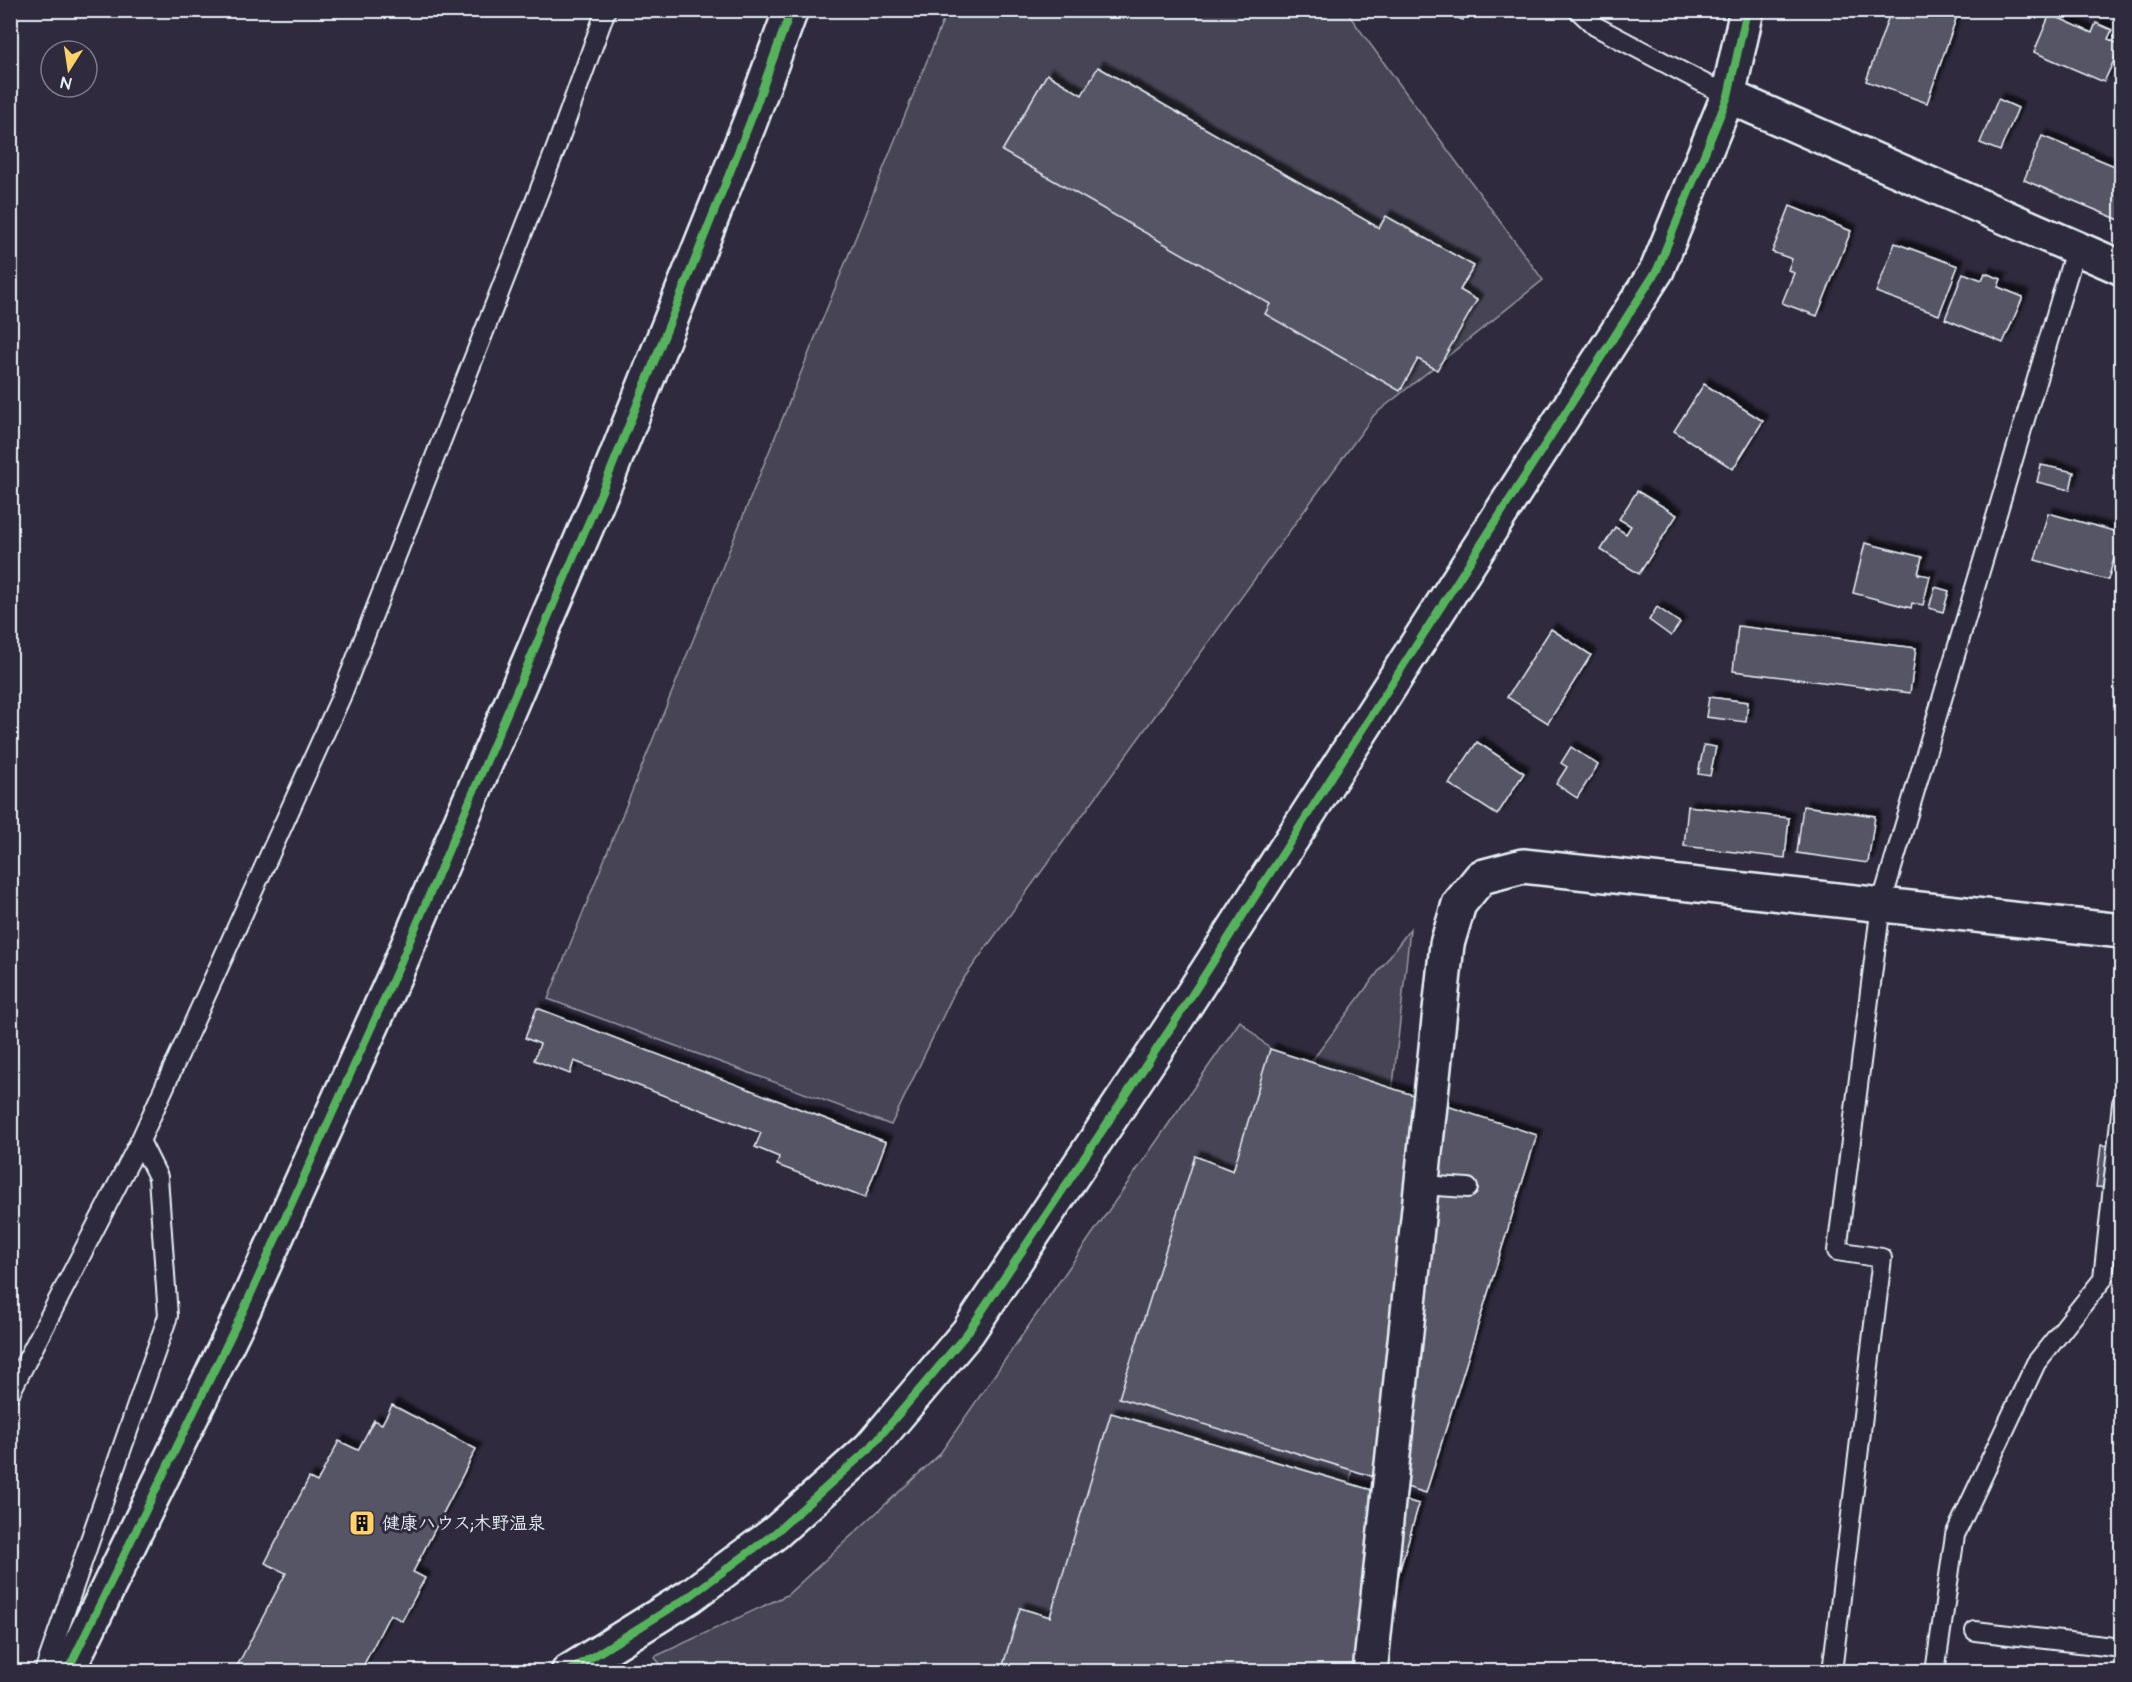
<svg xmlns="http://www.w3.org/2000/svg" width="2132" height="1682" font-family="'Architects Daughter','Klee One',sans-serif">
  <defs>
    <filter id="shadow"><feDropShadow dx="5.5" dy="-5.5" stdDeviation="1.5" flood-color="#0009"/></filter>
  </defs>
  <rect width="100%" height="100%" fill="#2f2a3d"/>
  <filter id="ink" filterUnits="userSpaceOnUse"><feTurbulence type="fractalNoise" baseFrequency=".0167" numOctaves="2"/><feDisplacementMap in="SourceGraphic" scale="12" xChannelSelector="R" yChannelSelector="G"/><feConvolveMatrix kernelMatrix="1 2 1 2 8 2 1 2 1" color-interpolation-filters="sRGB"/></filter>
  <g filter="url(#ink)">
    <g fill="#464455" stroke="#979aa6" stroke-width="1.5">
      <polygon points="947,11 1346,11 1543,280 1374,415 956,989 891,1125 548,999"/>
      <polygon points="1410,929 1332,1648 1241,1672 668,1672 654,1657 787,1595 939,1455 1240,1021 1270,1049 1305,1070"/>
    </g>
    <g fill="#575565" stroke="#e8f1f8" stroke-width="1.5" filter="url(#shadow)">
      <polygon points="1436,10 1466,10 1463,20"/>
      <polygon points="1891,10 1959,10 1927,103 1866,81"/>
      <polygon points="2050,14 2092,33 2096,23 2112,30 2108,39 2121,45 2104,82 2034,52"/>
      <polygon points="1098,67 1379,228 1386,216 1474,266 1460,290 1477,300 1437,370 1418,359 1400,391 1265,314 1270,304 1002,151 1047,74 1082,95"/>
      <polygon points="1998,99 2018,108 2000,151 1980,143"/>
      <polygon points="2042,136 2122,169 2122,221 2024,180"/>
      <polygon points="1790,206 1851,231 1817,316 1782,303 1794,273 1788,270 1792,259 1772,252"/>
      <polygon points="1895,243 1958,266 1939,315 1876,292"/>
      <polygon points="1963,273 1982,280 1985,273 2001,279 1998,287 2023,297 2003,343 1945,319"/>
      <polygon points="1704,384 1763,421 1733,469 1674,431"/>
      <polygon points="2041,465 2074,472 2070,490 2037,482"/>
      <polygon points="1637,491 1677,515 1639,574 1601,550 1615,527 1626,534 1631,526 1619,519"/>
      <polygon points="2048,513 2121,533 2108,580 2035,560"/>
      <polygon points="1865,543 1922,557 1918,574 1930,576 1923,605 1912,603 1911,608 1853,593"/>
      <polygon points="1935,587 1949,591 1943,612 1929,608"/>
      <polygon points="1657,607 1680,623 1671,636 1649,620"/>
      <polygon points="1738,626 1916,648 1910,693 1733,671"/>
      <polygon points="1551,629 1591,655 1548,723 1507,697"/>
      <polygon points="1709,697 1748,702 1746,722 1706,717"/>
      <polygon points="1477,742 1524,773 1497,815 1449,784"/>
      <polygon points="1704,745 1716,747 1710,776 1698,774"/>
      <polygon points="1571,747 1598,765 1577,798 1556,784 1567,767 1561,763"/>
      <polygon points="1688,806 1789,818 1785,858 1684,846"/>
      <polygon points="1803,806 1875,816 1868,863 1797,853"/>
      <polygon points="537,1008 886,1142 865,1198 777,1165 779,1157 755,1147 761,1133 574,1061 570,1074 534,1060 540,1044 525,1038"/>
      <polygon points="1270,1049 1537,1135 1426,1493 1119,1398 1195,1156 1233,1171"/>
      <polygon points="2101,1145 2114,1147 2109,1188 2096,1187"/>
      <polygon points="392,1405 476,1449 413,1572 425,1578 402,1621 390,1614 360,1672 247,1672 237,1666 286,1573 265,1563 309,1478 317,1482 339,1441 358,1450 374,1420 382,1424"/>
      <polygon points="1111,1413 1419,1504 1370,1672 1001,1672 1020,1608 1050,1617"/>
    </g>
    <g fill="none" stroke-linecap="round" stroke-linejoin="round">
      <g stroke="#e8f1f8" stroke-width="22">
        <g id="service">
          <polyline points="1578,10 1595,26 1728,96"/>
          <polyline points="1421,1185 1468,1188"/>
          <polyline points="10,1393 140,1141 341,697 556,148 606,10"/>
          <polyline points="1975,1631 2122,1648"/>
          <polyline points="44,1672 168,1316 158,1177 140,1141"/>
          <polyline points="1832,1672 1882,1258 1837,1251 1881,905 2076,247"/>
          <polyline points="1935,1672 1955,1535 2036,1363 2103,1279 2122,1103"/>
        </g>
      </g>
      <g stroke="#e8f1f8" stroke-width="38">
        <g id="minor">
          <polyline points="1728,96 2122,268"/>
          <polyline points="67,1672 244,1309 399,966 610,472 750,122 791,10"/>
          <polyline points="568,1672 690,1596 775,1533 870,1448 968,1332 1172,1026 1657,270 1728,96 1747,10"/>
          <polyline points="1370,1672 1447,944 1459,904 1481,877 1523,866 2122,931"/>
        </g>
      </g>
      <use href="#service" stroke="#2f2a3d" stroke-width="18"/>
      <use href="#minor" stroke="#2f2a3d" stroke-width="33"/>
      <g stroke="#2f2a3d" stroke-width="11">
        <g id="cycleway">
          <polyline points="67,1672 244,1309 399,966 610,472 750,122 791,10"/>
          <polyline points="568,1672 690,1596 775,1533 870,1448 968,1332 1172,1026 1657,270 1728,96 1747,10"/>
        </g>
      </g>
      <use href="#cycleway" stroke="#56b35d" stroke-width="8"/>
    </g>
  </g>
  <defs>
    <g id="building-square" transform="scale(1.35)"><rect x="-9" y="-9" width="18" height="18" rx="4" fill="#ffd166" stroke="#2f2a3d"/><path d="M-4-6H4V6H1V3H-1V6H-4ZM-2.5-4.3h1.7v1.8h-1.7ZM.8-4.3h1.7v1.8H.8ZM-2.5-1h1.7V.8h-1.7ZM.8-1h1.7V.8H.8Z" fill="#111"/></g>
  </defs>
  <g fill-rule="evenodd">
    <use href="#building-square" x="362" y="1523"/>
  </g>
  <g text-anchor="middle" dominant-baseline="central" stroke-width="6" stroke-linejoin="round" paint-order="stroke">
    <g font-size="18" font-weight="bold" fill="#e8f1f8" stroke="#2f2a3d" text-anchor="start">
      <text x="382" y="1523">健康ハウス;木野温泉</text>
    </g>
  </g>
  <rect width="2132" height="1682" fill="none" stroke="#2f2a3d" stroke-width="36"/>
  <rect x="18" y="18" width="2096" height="1646" fill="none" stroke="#e8f1f8" stroke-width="2" filter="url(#ink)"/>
  <g transform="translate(69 69) rotate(192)"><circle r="28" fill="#2f2a3d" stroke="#797a88" stroke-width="1.5"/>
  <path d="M0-4.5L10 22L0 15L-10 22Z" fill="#ffd166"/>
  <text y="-9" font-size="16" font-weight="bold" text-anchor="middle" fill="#e8f1f8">N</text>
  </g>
</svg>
